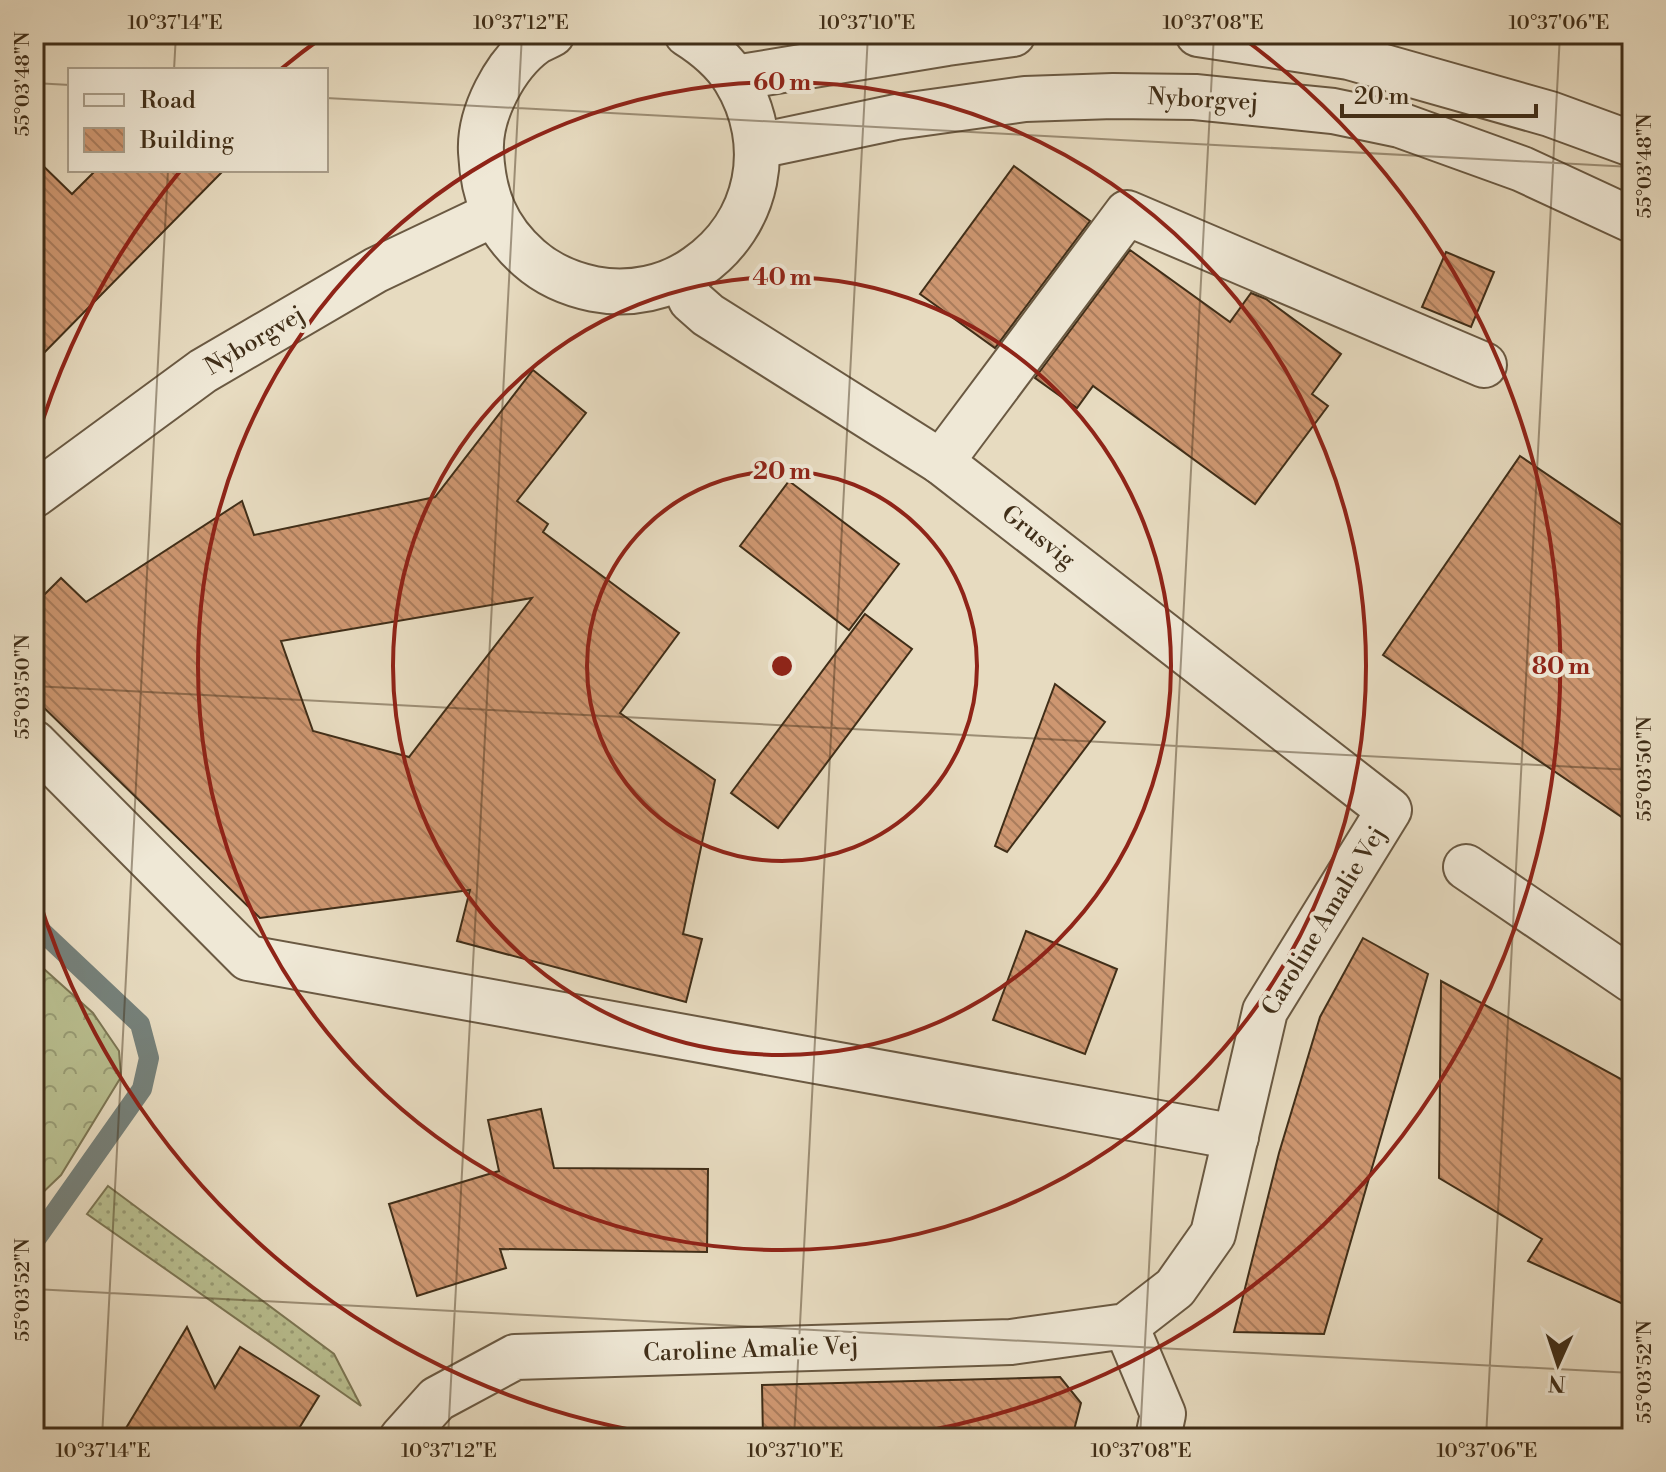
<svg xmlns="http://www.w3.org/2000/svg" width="1666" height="1472" font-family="'Libre Bodoni',serif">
  <defs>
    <pattern id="grass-dots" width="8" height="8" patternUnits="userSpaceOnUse" patternTransform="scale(2)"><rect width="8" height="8" fill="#b9bf90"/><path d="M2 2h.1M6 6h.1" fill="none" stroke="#989c75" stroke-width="1.8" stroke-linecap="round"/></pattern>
    <pattern id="forest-crowns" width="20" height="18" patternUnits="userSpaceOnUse" patternTransform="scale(2)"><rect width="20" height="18" fill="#b9bf90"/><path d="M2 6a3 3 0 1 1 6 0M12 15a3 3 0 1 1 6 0" fill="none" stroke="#989c75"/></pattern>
    <pattern id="building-back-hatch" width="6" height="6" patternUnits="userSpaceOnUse" patternTransform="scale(2)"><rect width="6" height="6" fill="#ce9771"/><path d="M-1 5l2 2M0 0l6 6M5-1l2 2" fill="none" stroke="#a97c5c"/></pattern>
  </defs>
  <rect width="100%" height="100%" fill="#e7dbc0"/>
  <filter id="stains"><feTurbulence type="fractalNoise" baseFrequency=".0025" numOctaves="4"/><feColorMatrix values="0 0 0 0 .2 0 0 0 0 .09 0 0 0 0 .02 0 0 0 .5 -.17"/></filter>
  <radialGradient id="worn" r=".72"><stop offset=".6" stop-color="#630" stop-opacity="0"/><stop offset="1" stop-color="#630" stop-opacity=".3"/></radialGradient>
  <polygon fill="url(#grass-dots)" stroke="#7c7654" stroke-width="2" points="108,1186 334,1354 361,1406 87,1214"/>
  <polygon fill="url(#forest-crowns)" stroke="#7c7654" stroke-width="2" points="34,960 93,1013 119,1051 121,1077 61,1175 34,1201"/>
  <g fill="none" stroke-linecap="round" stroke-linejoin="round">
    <polyline stroke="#76817a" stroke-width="20" points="34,924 140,1024 149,1058 142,1089 34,1242"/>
  </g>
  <g fill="url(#building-back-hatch)" stroke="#402e18" stroke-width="2" fill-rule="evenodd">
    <polygon points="34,157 72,194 96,170 224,170 34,363"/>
    <polygon points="1014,166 1090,221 995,348 920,294"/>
    <polygon points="1130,250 1230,322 1251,293 1266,299 1341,354 1312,394 1328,406 1255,504 1093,386 1077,408 1035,378"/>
    <polygon points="1446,252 1494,272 1471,327 1422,307"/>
    <path d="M533 370 586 413 517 501 548 524 543 532 679 633 620 713 715 780 683 934 702 939 686 1002 457 941 470 890 260 918 34 698V605L61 578 86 602 242 501 254 535 435 497ZM532 598 409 757 313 731 281 641Z"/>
    <polygon points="1520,456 1632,532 1632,824 1383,655"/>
    <polygon points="789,481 899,564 849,630 740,546"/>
    <polygon points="865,614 912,649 778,828 731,793"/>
    <polygon points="1055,684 1105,722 1007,852 995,846"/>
    <polygon points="1026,931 1117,969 1085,1054 993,1020"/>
    <polygon points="1363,938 1428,974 1324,1334 1234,1332 1279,1153 1320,1017"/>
    <polygon points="1441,981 1632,1085 1632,1308 1528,1261 1542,1239 1439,1178"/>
    <polygon points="541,1109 554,1168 708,1169 707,1252 500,1249 506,1268 417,1296 389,1204 499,1171 488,1120"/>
    <polygon points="187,1327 215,1388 240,1347 319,1396 293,1438 120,1438"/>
    <polygon points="1060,1377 1081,1403 1072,1438 763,1438 762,1385"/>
  </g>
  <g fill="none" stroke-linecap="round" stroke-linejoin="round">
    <g stroke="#6a5942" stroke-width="48">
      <g id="minor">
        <path d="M552 34C547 37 541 39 536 42 505 64 479 114 481 152 483 196 496 229 529 258 548 275 570 284 594 289 630 296 668 288 697 267 759 224 775 144 735 79 723 60 706 46 687 34"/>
        <polyline points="1198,34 1349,57 1550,114 1632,144"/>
        <polyline points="735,78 947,43 1013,34"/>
        <polyline points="758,146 896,117 1025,99 1113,96 1195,97 1333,111 1400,125 1522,169 1632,220"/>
        <polyline points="941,462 1127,213 1484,365"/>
        <polyline points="34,495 203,371 376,270 494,214"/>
        <polyline points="34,743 248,958 1236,1137"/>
        <polyline points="1466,867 1632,980"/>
        <polyline points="1126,1326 1163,1414 1158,1438"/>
        <polyline points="402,1438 437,1399 515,1357 1011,1342 1126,1326 1175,1288 1213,1234 1265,1011 1389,810 941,462 708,315 691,300 681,278"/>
      </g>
    </g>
    <use href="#minor" stroke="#efe8d6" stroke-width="44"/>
  </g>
  <path fill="none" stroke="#402e18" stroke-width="2" stroke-opacity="0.45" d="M174 70 176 34M34 83 70 85M326 98 1632 167M34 686 1632 770M34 1289 1632 1373M102 1438 168 170M448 1438 522 34M794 1438 868 34M1140 1438 1214 34M1486 1438 1560 34"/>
  <g fill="none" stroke="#8f2418" stroke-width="4">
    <circle cx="782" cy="666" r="195"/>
    <circle cx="782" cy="666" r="389"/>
    <circle cx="782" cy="666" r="584"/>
    <path d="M674 1437A779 779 0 0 1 35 887M35 445A779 779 0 0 1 181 170M281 69A779 779 0 0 1 324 36M1240 36A779 779 0 0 1 890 1437"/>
  </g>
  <g text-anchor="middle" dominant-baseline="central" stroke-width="8" stroke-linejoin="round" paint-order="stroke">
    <g font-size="24" fill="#402e18" stroke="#efe8d6">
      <text transform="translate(1203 100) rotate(3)">Nyborgvej</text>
      <text transform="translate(255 341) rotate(-31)">Nyborgvej</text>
      <text transform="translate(1038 537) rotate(38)">Grusvig</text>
      <text transform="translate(1324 921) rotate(-59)">Caroline Amalie Vej</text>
      <text transform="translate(751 1350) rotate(-2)">Caroline Amalie Vej</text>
    </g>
  </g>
  <circle cx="782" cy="666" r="12" fill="#8f2418" stroke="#efe8d6" stroke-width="4"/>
  <g font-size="24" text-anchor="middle" font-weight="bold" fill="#8f2418" stroke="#efe8d6" stroke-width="8" stroke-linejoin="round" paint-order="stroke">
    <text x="782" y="90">60 m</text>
    <text x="782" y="285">40 m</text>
    <text x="782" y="479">20 m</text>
    <text x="1561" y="674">80 m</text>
  </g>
  <rect width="1666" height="1472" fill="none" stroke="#e7dbc0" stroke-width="88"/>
  <rect x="68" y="68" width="260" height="104" fill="#efe8d6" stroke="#a99e8a" stroke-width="2"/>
  <rect x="84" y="94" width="40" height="12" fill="#efe8d6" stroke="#a99e8a" stroke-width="2"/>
  <text x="140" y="108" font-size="24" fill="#402e18">Road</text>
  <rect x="84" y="128" width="40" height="24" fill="url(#building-back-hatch)" stroke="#a99e8a" stroke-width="2"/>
  <text x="140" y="148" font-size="24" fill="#402e18">Building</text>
  <g transform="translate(1558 1364) rotate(183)" stroke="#efe8d6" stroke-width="6" paint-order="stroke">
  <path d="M0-6L14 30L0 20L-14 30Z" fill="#402e18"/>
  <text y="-12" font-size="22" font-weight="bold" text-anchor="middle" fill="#402e18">N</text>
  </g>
  <path d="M1342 104v12h194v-12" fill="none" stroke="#402e18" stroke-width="4"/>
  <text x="1354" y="104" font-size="24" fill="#402e18" stroke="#efe8d6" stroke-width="6" paint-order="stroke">20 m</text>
  <rect x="44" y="44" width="1578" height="1384" fill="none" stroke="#402e18" stroke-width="3"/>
  <g font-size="20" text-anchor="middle" fill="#402e18">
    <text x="175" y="29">10°37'14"E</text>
    <text x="521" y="29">10°37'12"E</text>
    <text x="867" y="29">10°37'10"E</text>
    <text x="1213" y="29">10°37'08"E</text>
    <text x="1559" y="29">10°37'06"E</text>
    <text transform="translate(22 84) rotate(-90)" y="7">55°03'48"N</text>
    <text transform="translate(1644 166) rotate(-90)" y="7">55°03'48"N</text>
    <text transform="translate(22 687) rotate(-90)" y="7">55°03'50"N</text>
    <text transform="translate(1644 769) rotate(-90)" y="7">55°03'50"N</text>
    <text transform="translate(22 1290) rotate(-90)" y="7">55°03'52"N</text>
    <text transform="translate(1644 1372) rotate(-90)" y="7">55°03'52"N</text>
    <text x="103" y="1457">10°37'14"E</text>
    <text x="449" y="1457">10°37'12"E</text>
    <text x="795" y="1457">10°37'10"E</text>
    <text x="1141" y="1457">10°37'08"E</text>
    <text x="1487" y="1457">10°37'06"E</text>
  </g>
  <rect width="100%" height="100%" filter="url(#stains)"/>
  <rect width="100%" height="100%" fill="url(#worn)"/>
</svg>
